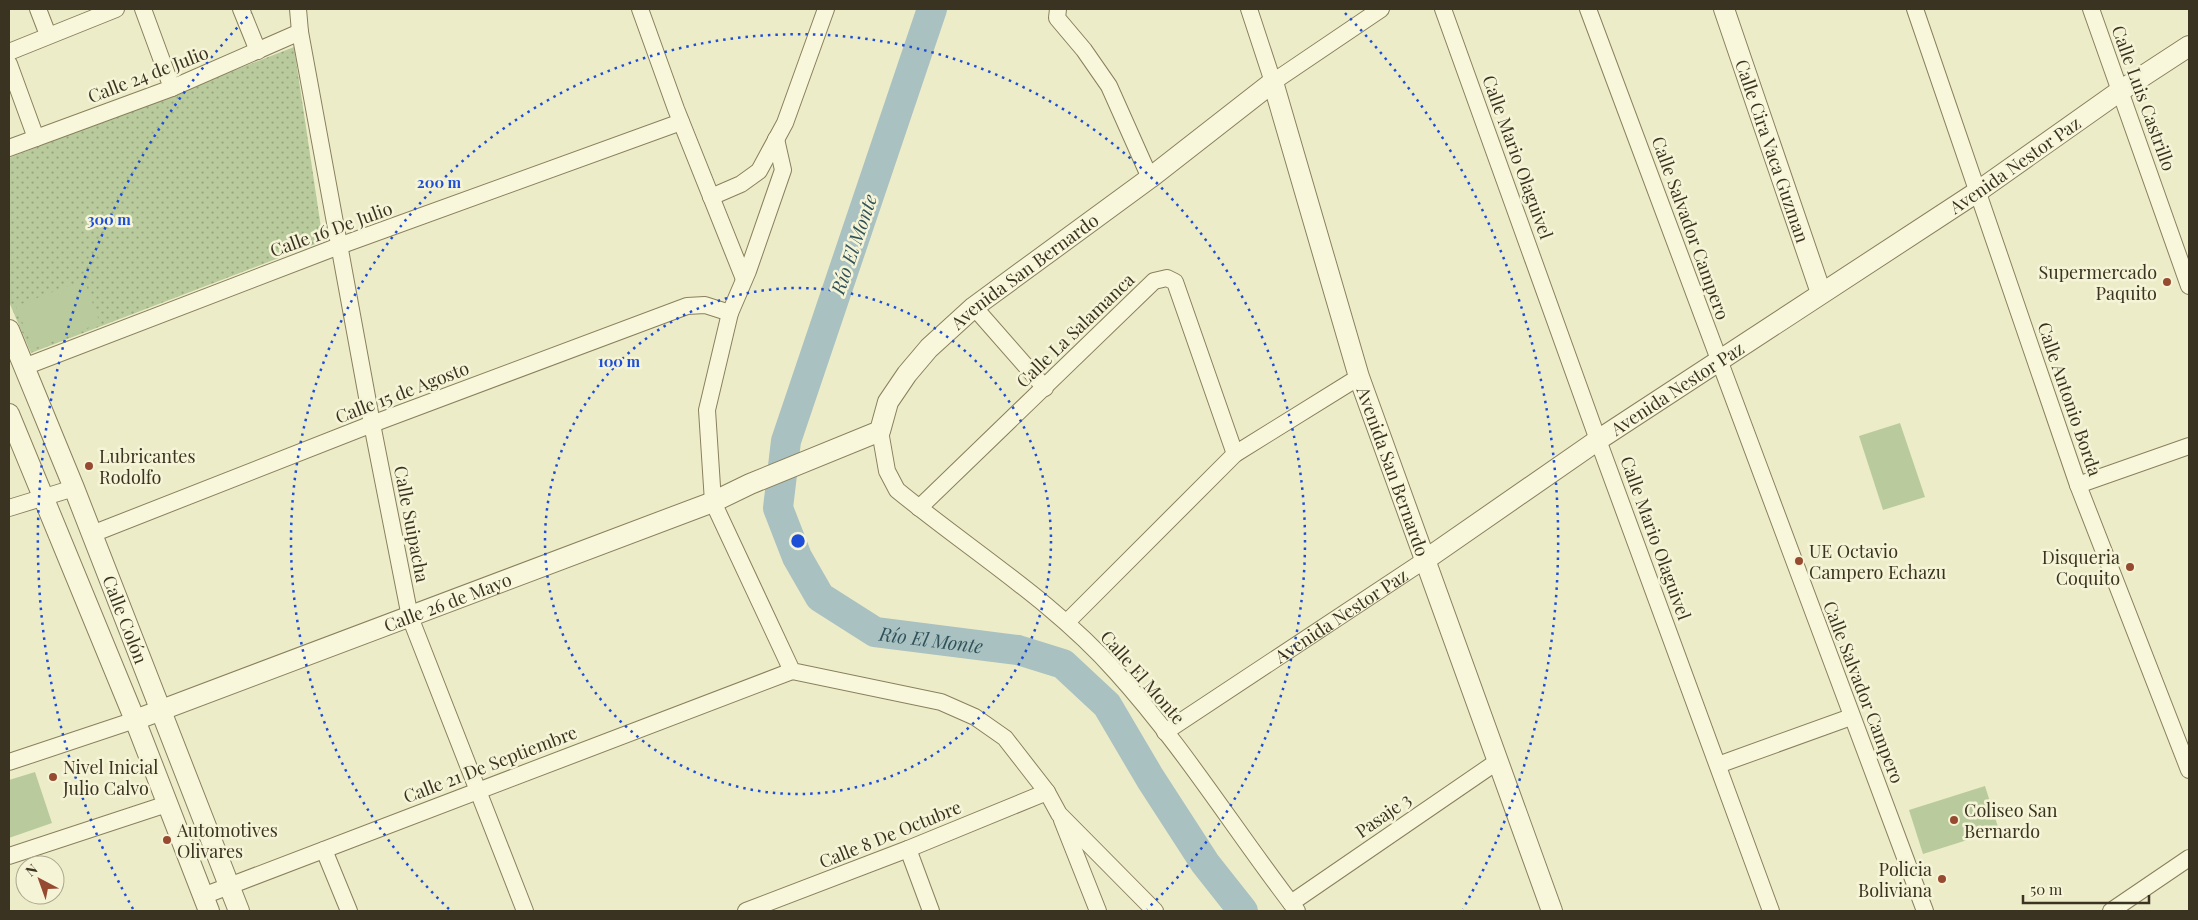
<svg xmlns="http://www.w3.org/2000/svg" width="2198" height="920" font-family="'Playfair Display',serif">
  <defs>
    <pattern id="grass-dots" width="8" height="8" patternUnits="userSpaceOnUse" patternTransform="scale(1.25)"><rect width="8" height="8" fill="#b9cb9c"/><path d="M2 2h.1M6 6h.1" fill="none" stroke="#97a57f" stroke-width="1.8" stroke-linecap="round"/></pattern>
  </defs>
  <rect width="100%" height="100%" fill="#edecc8"/>
  <polygon fill="url(#grass-dots)" points="294,47 323,241 31,353 9,302 9,158"/>
  <g fill="#b9cb9c">
    <polygon points="84,280 100,323 33,349 16,306"/>
    <polygon points="1900,423 1925,497 1883,510 1859,436"/>
    <polygon points="35,772 52,823 9,838 9,780"/>
    <polygon points="1985,786 1999,830 1923,854 1909,810"/>
  </g>
  <g fill="none" stroke-linecap="round" stroke-linejoin="round">
    <path stroke="#a9c1c1" stroke-width="30" id="s1" d="M932 9 786 441 778 508 797 557 820 597 875 632 1018 650 1063 664 1107 705 1150 778 1205 863 1243 911"/>
    <g stroke="#89805d" stroke-width="18">
      <g id="minor">
        <polyline points="38,9 48,35"/>
        <polyline points="143,9 172,88"/>
        <polyline points="241,9 258,51"/>
        <polyline points="298,9 300,32 372,424 410,617 525,911"/>
        <polyline points="640,9 676,109 744,279"/>
        <polyline points="1058,9 1057,18 1084,50 1109,86 1150,178"/>
        <polyline points="1249,9 1273,82 1381,9"/>
        <polyline points="1443,9 1598,440 1771,911"/>
        <polyline points="1588,9 1925,911"/>
        <polyline points="1915,9 2078,485 2189,770"/>
        <polyline points="2091,9 2189,286"/>
        <polyline points="9,52 116,9"/>
        <polyline points="9,64 36,138"/>
        <polyline points="776,139 783,170 748,271 730,313 707,410 713,502 792,671 941,702 975,717 1005,738 1047,792 1059,814 1155,911"/>
        <polyline points="9,148 172,88 300,32"/>
        <polyline points="711,197 741,184 759,171 785,123 826,9"/>
        <polyline points="974,307 1045,388"/>
        <polyline points="24,367 339,246 681,122"/>
        <path d="M880 431 887 471 897 490C970 550 1053 601 1116 672 1183 746 1236 832 1297 911"/>
        <polyline points="2078,485 2189,446"/>
        <polyline points="9,508 74,488"/>
        <polyline points="919,508 1154,281 1167,278 1175,282 1235,454"/>
        <polyline points="92,534 372,424 687,306 705,305 730,313"/>
        <polyline points="1067,622 1235,454 1359,377"/>
        <path id="s2" d="M1165 732 1425 560"/>
        <polyline points="9,762 135,720"/>
        <polyline points="1718,765 1851,717"/>
        <polyline points="1062,820 1098,911"/>
        <polyline points="908,849 931,911"/>
        <polyline points="324,850 349,911"/>
        <polyline points="9,856 167,804"/>
        <polyline points="203,896 792,671"/>
        <polyline points="1291,903 1498,761"/>
        <polyline points="746,911 908,849 1047,792"/>
        <polyline points="2111,911 2189,858"/>
      </g>
    </g>
    <g stroke="#89805d" stroke-width="22">
      <g id="tertiary">
        <path id="s3" d="M1724 9 1821 293"/>
        <path id="s4" d="M9 330 74 488 239 911"/>
        <polyline points="9,414 135,720 209,911"/>
        <path id="s5" d="M1425 560 1598 440 1977 192 2120 91 2189 46"/>
        <path id="s6" d="M135 720 713 502 750 484 880 431 888 402 907 374 929 348 974 307 1150 178 1273 82 1359 377 1552 911"/>
      </g>
    </g>
    <use href="#minor" stroke="#f8f7db" stroke-width="16"/>
    <use href="#tertiary" stroke="#f8f7db" stroke-width="20"/>
  </g>
  <g fill="none" stroke="#1d4ed8" stroke-width="2.5" stroke-dasharray="2.5 5">
    <circle cx="798" cy="541" r="253"/>
    <path d="M449 909A507 507 0 1 1 1147 909"/>
    <path d="M133 909A760 760 0 0 1 251 13M1345 13A760 760 0 0 1 1463 909"/>
  </g>
  <g fill="#964a30" stroke="#f5f4d7" stroke-width="2">
    <circle cx="2167" cy="282" r="5"/>
    <circle cx="89" cy="466" r="5"/>
    <circle cx="1799" cy="561" r="5"/>
    <circle cx="2130" cy="567" r="5"/>
    <circle cx="53" cy="777" r="5"/>
    <circle cx="1954" cy="820" r="5"/>
    <circle cx="167" cy="840" r="5"/>
    <circle cx="1942" cy="879" r="5"/>
  </g>
  <g text-anchor="middle" dominant-baseline="central" stroke-width="5" stroke-linejoin="round" paint-order="stroke">
    <g font-size="18" fill="#3a3321" stroke="#f5f4d7">
      <text transform="translate(148 74) rotate(-21)">Calle 24 de Julio</text>
      <text transform="translate(2144 98) rotate(70)">Calle Luis Castrillo</text>
      <text stroke="none"><textPath href="#s3" startOffset="150">Calle Cira Vaca Guzman</textPath></text>
      <text transform="translate(1518 157) rotate(70)">Calle Mario Olaguivel</text>
      <text stroke="none"><textPath href="#s5" startOffset="710">Avenida Nestor Paz</textPath></text>
      <text transform="translate(1691 228) rotate(70)">Calle Salvador Campero</text>
      <text transform="translate(331 229) rotate(-20)">Calle 16 De Julio</text>
      <text stroke="none"><textPath href="#s6" startOffset="1020">Avenida San Bernardo</textPath></text>
      <text transform="translate(1075 330) rotate(-44)">Calle La Salamanca</text>
      <text stroke="none"><textPath href="#s5" startOffset="305">Avenida Nestor Paz</textPath></text>
      <text transform="translate(402 392) rotate(-21)">Calle 15 de Agosto</text>
      <text transform="translate(2070 399) rotate(71)">Calle Antonio Borda</text>
      <text stroke="none"><textPath href="#s6" startOffset="1740">Avenida San Bernardo</textPath></text>
      <text transform="translate(412 524) rotate(79)">Calle Suipacha</text>
      <text transform="translate(1656 538) rotate(70)">Calle Mario Olaguivel</text>
      <text stroke="none"><textPath href="#s6" startOffset="334">Calle 26 de Mayo</textPath></text>
      <text stroke="none"><textPath href="#s2" startOffset="211">Avenida Nestor Paz</textPath></text>
      <text stroke="none"><textPath href="#s4" startOffset="312">Calle Colón</textPath></text>
      <text transform="translate(1143 677) rotate(49)">Calle El Monte</text>
      <text transform="translate(1864 692) rotate(69)">Calle Salvador Campero</text>
      <text transform="translate(490 764) rotate(-21)">Calle 21 De Septiembre</text>
      <text transform="translate(1383 815) rotate(-35)">Pasaje 3</text>
      <text transform="translate(890 834) rotate(-22)">Calle 8 De Octubre</text>
    </g>
    <g font-size="18" fill="#3a3321" stroke="#f5f4d7" text-anchor="start">
      <text x="2157" y="272" text-anchor="end">Supermercado<tspan x="2157" dy="21">Paquito</tspan></text>
      <text x="99" y="456">Lubricantes<tspan x="99" dy="21">Rodolfo</tspan></text>
      <text x="1809" y="551">UE Octavio<tspan x="1809" dy="21">Campero Echazu</tspan></text>
      <text x="2120" y="557" text-anchor="end">Disqueria<tspan x="2120" dy="21">Coquito</tspan></text>
      <text x="63" y="767">Nivel Inicial<tspan x="63" dy="21">Julio Calvo</tspan></text>
      <text x="1964" y="810">Coliseo San<tspan x="1964" dy="21">Bernardo</tspan></text>
      <text x="177" y="830">Automotives<tspan x="177" dy="21">Olivares</tspan></text>
      <text x="1932" y="869" text-anchor="end">Policia<tspan x="1932" dy="21">Boliviana</tspan></text>
    </g>
    <g font-size="19" font-style="italic" fill="#305159" stroke="#f5f4d7">
      <text transform="translate(853 244) rotate(-71)">Río El Monte</text>
      <text stroke="none"><textPath href="#s1" startOffset="744">Río El Monte</textPath></text>
    </g>
  </g>
  <circle cx="798" cy="541" r="8" fill="#1d4ed8" stroke="#f5f4d7" stroke-width="2.5"/>
  <g font-size="15" text-anchor="middle" font-weight="bold" fill="#1d4ed8" stroke="#f5f4d7" stroke-width="5" stroke-linejoin="round" paint-order="stroke">
    <text x="439" y="188">200 m</text>
    <text x="109" y="225">300 m</text>
    <text x="619" y="367">100 m</text>
  </g>
  <rect width="2198" height="920" fill="none" stroke="#3a3321" stroke-width="20"/>
  <g transform="translate(40 880) rotate(319)"><circle r="24" fill="#f5f4d7" stroke="#aaa78e"/>
  <path d="M0-4L9 19L0 12L-9 19Z" fill="#964a30"/>
  <text y="-8" font-size="14" font-weight="bold" text-anchor="middle" fill="#3a3321">N</text>
  </g>
  <path d="M2023 895v8h126v-8" fill="none" stroke="#3a3321" stroke-width="2.5"/>
  <text x="2030" y="895" font-size="15" fill="#3a3321" stroke="#f5f4d7" stroke-width="4" paint-order="stroke">50 m</text>
</svg>
